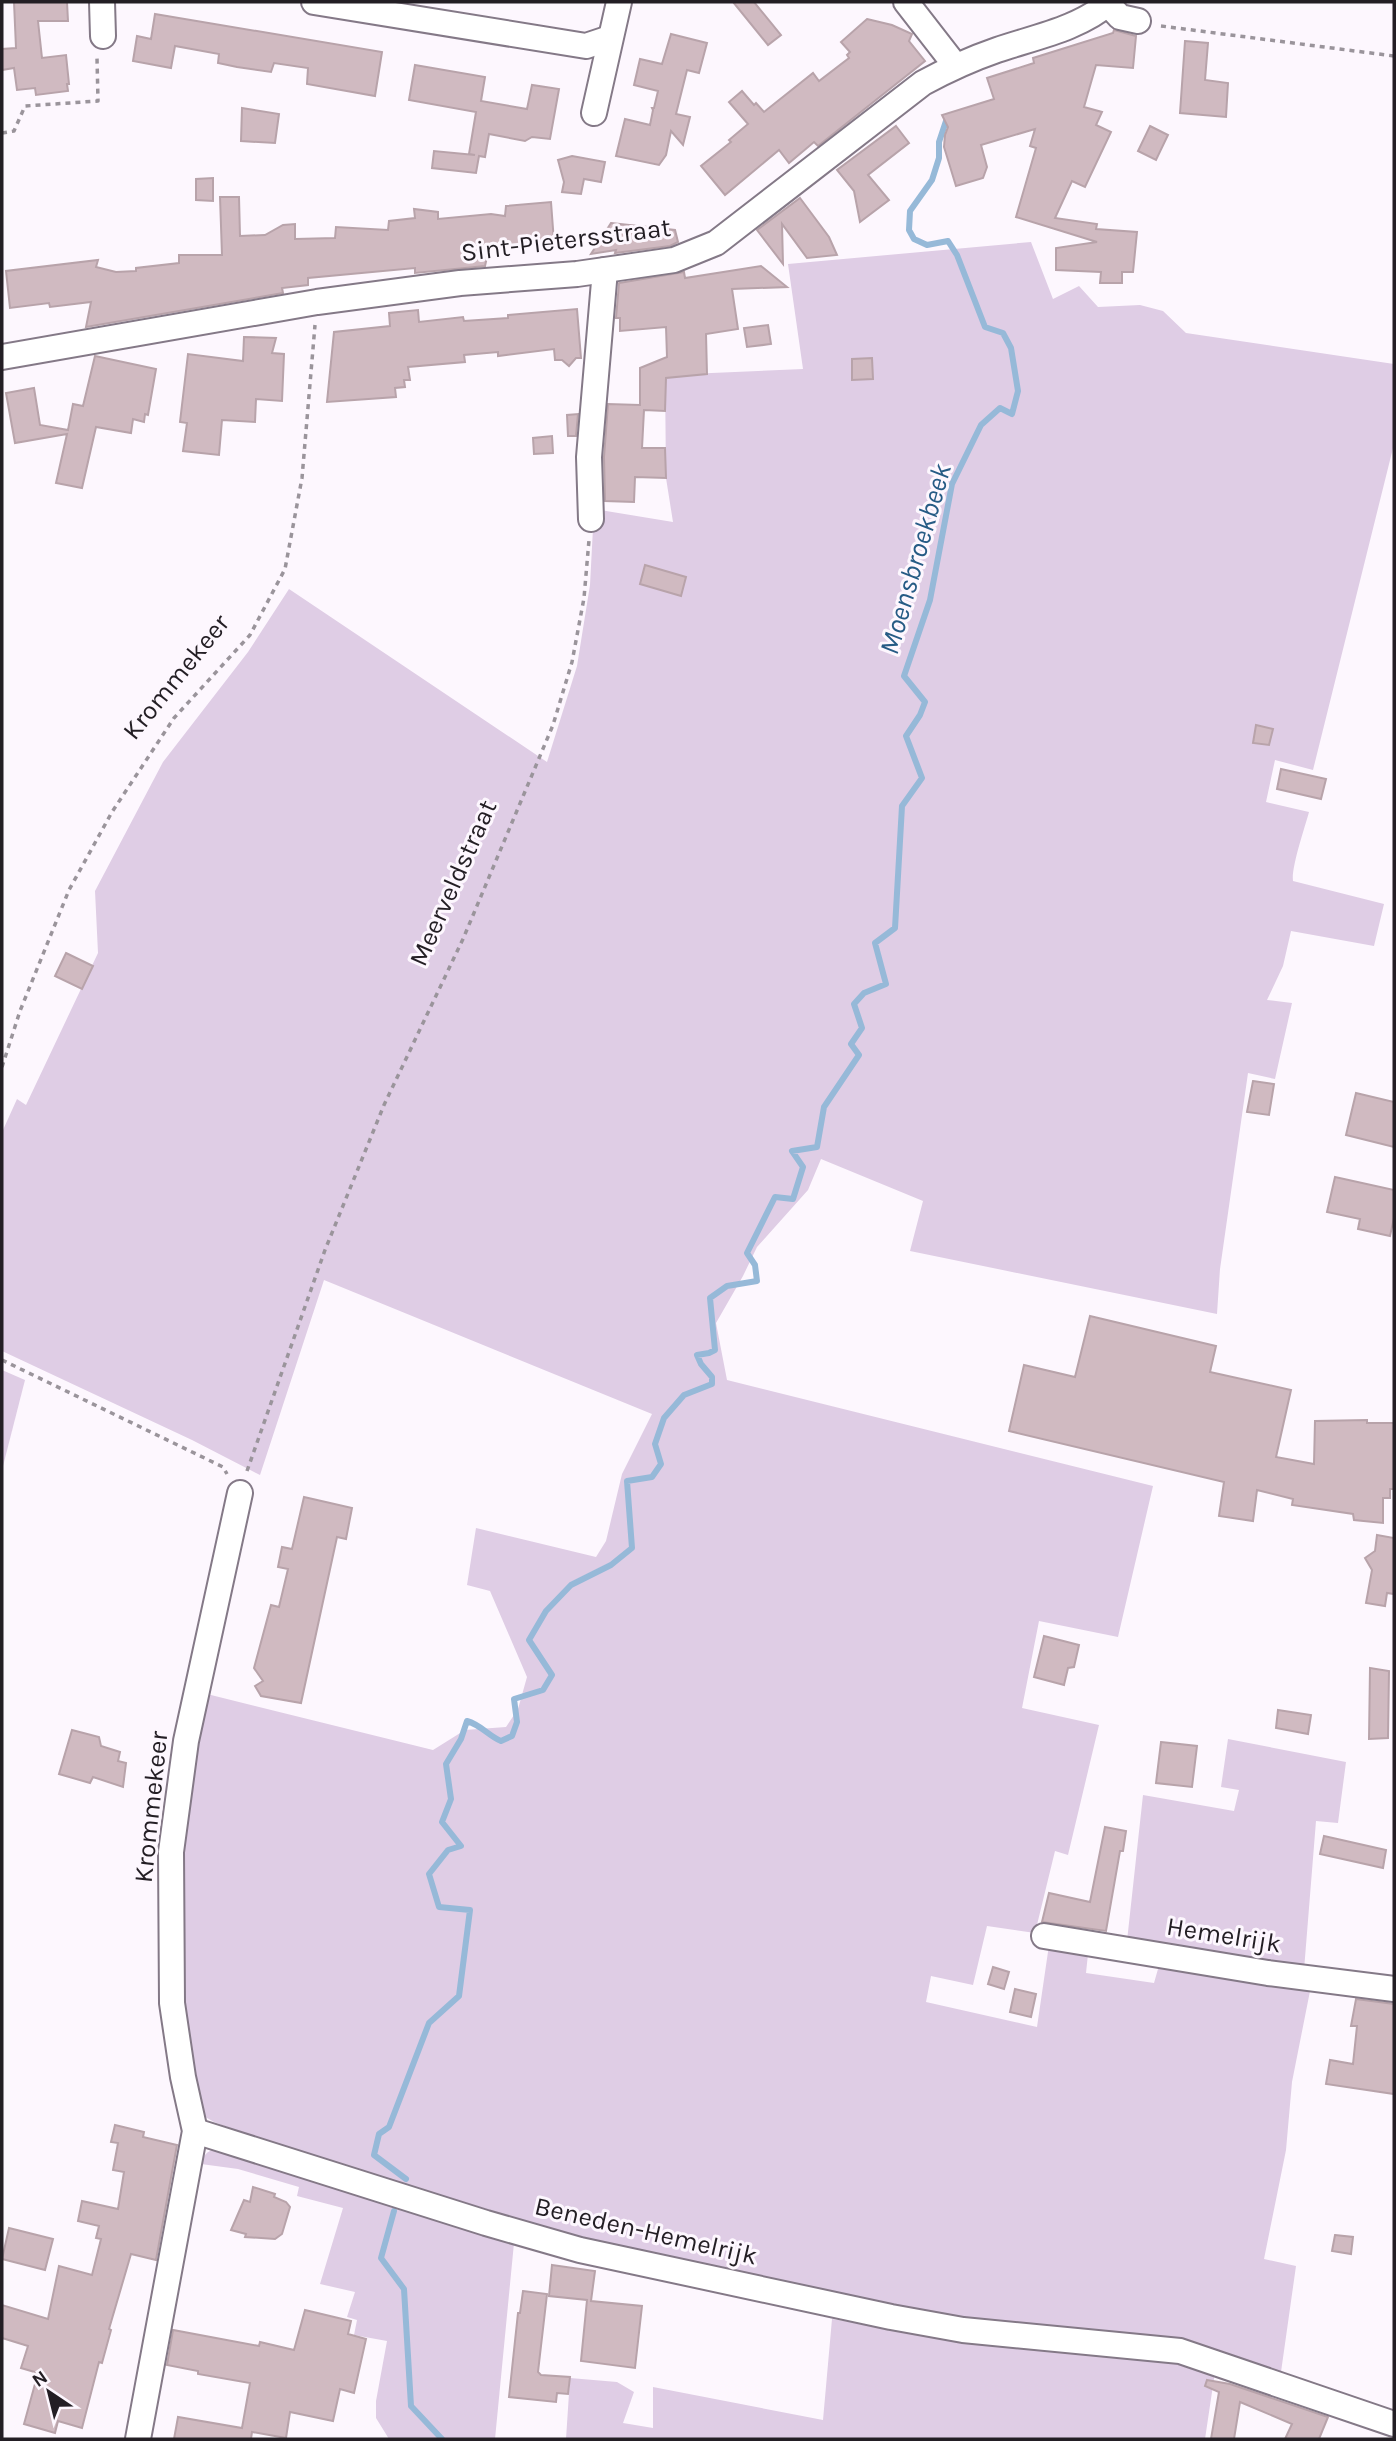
<svg xmlns="http://www.w3.org/2000/svg" width="1396" height="2441" font-family="Karla,sans-serif">
  <rect width="100%" height="100%" fill="#fdf7fe"/>
  <g fill="#dfcde5">
    <path d="M1031 242 1053 299 1079 286 1098 307 1140 305 1163 311 1186 333 1394 364V444L1313 770 1275 760 1266 802 1309 812C1305 827 1291 868 1293 881L1384 904 1374 946 1291 931 1283 966 1267 1000 1292 1003 1275 1079 1248 1073 1220 1269 1217 1314 910 1251 923 1201 821 1159 808 1190 757 1247 743 1276 716 1323 727 1380 1153 1486 1118 1637 1039 1621 1022 1708 1099 1725 1068 1855 1055 1851 1035 1933 987 1926 973 1985 931 1976 926 2002 1037 2027 1049 1945 1088 1954 1086 1973 1154 1983 1160 1962 1311 1986 1292 2082 1286 2150 1264 2259 1296 2266 1281 2372 1247 2365 890 2308 719 2266 695 2264 593 2242 253 2137 214 2122 202 2115 182 2021 183 1814 203 1693 433 1750 465 1730 506 1727 518 1709 527 1677 490 1591 467 1585 476 1528 596 1557 606 1541 622 1474 652 1414 324 1280 260 1475 192 1440 2 1351 3 1130 17 1099 26 1105 98 953 95 891 163 762 248 652 289 589 547 762 577 666 590 585 594 509 673 522 666 478 665 375 803 369 788 264Z"/>
    <polygon points="2,1370 25,1380 2,1470"/>
    <polygon points="1228,1739 1346,1762 1338,1823 1316,1821 1304,1970 1127,1941 1143,1795 1234,1811 1239,1790 1221,1787"/>
    <path d="M225 2147 514 2243 495 2439H389L376 2418V2401L387 2341 354 2335 357 2320 347 2317 355 2292 320 2284 343 2208 297 2196 299 2187 238 2169 201 2164C204 2151 212 2149 225 2147Z"/>
    <polygon points="832,2319 970,2341 1166,2361 1215,2372 1205,2439 566,2439 570,2378 617,2382 634,2392 623,2423 653,2428 653,2387 823,2420"/>
  </g>
  <g fill="none" stroke-linecap="round" stroke-linejoin="round">
    <g stroke="#96b9d8" stroke-width="6">
      <path d="M406 2179 374 2155 379 2134 389 2127 429 2023 459 1996 470 1910 439 1907 429 1874 448 1850 461 1846 442 1822 451 1799 446 1764 461 1739 467 1721C481 1725 489 1736 501 1741L512 1736 517 1722 514 1699 543 1690 552 1675 529 1640 546 1611 571 1585 611 1565 632 1548 627 1481 652 1477 661 1464 655 1444 664 1418 684 1395 712 1384V1377L701 1364 697 1355 709 1353 715 1350 710 1298 727 1286 757 1281 755 1265 747 1253 775 1197 793 1199 803 1167 792 1151 817 1147 824 1107 859 1055 851 1044 862 1028 854 1004 864 993 886 984 875 943 895 928 902 806 922 778 906 736 920 715 925 702 904 676 930 600 952 484 981 425 1000 408 1012 414 1018 391 1011 348 1003 333 985 327 957 255 948 241 927 245 914 239 909 230 910 211 932 180 939 158V142L946 121"/>
      <polyline points="394,2211 381,2258 404,2289 411,2406 442,2439"/>
    </g>
  </g>
  <g fill="#d0bac1" stroke="#b8a3aa" stroke-width="2">
    <polygon points="14,2 67,2 68,21 38,21 42,58 66,55 69,84 67,84 68,91 36,95 35,88 17,90 14,68 2,70 2,49 16,48"/>
    <polygon points="733,2 754,2 781,35 768,45"/>
    <polygon points="155,14 382,52 375,96 307,84 308,68 274,63 271,72 237,67 218,63 219,54 175,46 171,68 133,61 137,36 151,39"/>
    <polygon points="867,19 892,25 912,34 909,41 925,61 818,146 814,142 789,163 779,150 725,195 701,166 731,142 729,140 748,124 729,102 742,91 754,105 756,103 764,112 813,73 819,81 849,58 847,55 850,52 841,42"/>
    <polygon points="1114,30 1136,36 1133,68 1096,65 1084,107 1102,112 1096,125 1111,132 1085,187 1072,181 1055,218 1097,224 1096,229 1137,232 1133,272 1122,272 1122,283 1100,283 1101,272 1056,270 1056,248 1097,242 1016,217 1036,148 1030,146 1035,129 981,145 987,167 983,178 956,186 944,147 945,135 948,127 942,115 994,99 987,78 1034,63 1033,58 1113,33"/>
    <polygon points="671,34 707,43 699,73 687,70 676,114 690,117 683,145 671,131 666,155 659,165 616,156 625,119 650,125 653,110 652,108 654,108 658,91 634,85 640,59 662,64"/>
    <polygon points="1185,41 1208,43 1205,80 1228,83 1226,117 1180,113"/>
    <polygon points="415,65 485,77 481,101 527,109 532,85 559,89 550,139 532,137 525,141 489,134 485,157 479,156 476,173 432,168 434,151 475,155 469,154 476,112 409,100"/>
    <polygon points="242,108 279,114 275,143 241,141"/>
    <polygon points="896,126 909,143 868,175 889,200 860,222 854,191 837,170"/>
    <polygon points="1150,126 1168,135 1156,160 1138,151"/>
    <polygon points="572,156 605,162 601,182 584,179 581,194 562,192 564,182 558,160"/>
    <polygon points="213,178 213,201 196,200 196,179"/>
    <polygon points="220,197 239,197 240,236 265,235 283,225 295,224 295,239 335,238 336,227 388,230 389,221 415,218 414,209 438,212 438,219 491,214 505,216 506,206 551,202 554,242 489,248 485,266 415,273 415,268 308,278 308,285 282,288 283,293 86,327 91,302 50,307 49,303 10,308 6,271 98,260 96,267 116,272 136,271 136,268 179,263 179,255 222,255"/>
    <polygon points="800,198 829,237 837,255 807,258 782,224 783,264 757,230"/>
    <polygon points="611,223 675,230 678,242 670,246 615,253 616,250 591,254"/>
    <polygon points="761,266 787,287 732,289 738,329 706,334 707,374 666,378 665,411 644,410 642,448 665,448 666,478 635,477 634,502 605,501 604,457 608,404 640,405 640,368 667,357 666,327 620,331 620,318 616,318 619,283 684,272 685,278"/>
    <polygon points="577,309 581,358 576,358 569,366 562,360 555,360 554,349 498,356 498,352 464,355 465,362 408,367 410,380 404,380 405,387 395,388 396,397 327,402 334,332 390,326 389,313 418,310 419,322 463,317 464,321 508,318 508,315"/>
    <polygon points="768,325 771,344 747,347 744,328"/>
    <polygon points="244,337 276,338 272,353 284,354 282,401 256,399 255,422 222,420 219,455 183,451 187,423 180,422 188,354 243,361"/>
    <polygon points="95,356 156,369 148,415 145,414 144,422 133,419 131,433 96,427 82,488 56,483 67,434 15,443 6,393 34,388 40,425 68,430 73,404 83,406"/>
    <polygon points="872,358 873,379 852,380 852,359"/>
    <polygon points="578,414 576,436 568,436 567,415"/>
    <polygon points="552,436 553,453 534,454 533,438"/>
    <polygon points="645,565 686,577 681,596 640,584"/>
    <polygon points="1256,725 1273,729 1269,745 1253,743"/>
    <polygon points="1281,769 1326,779 1321,799 1277,789"/>
    <polygon points="66,953 93,966 82,989 55,976"/>
    <polygon points="1253,1081 1274,1084 1269,1115 1247,1112"/>
    <polygon points="1356,1093 1394,1102 1394,1147 1346,1135"/>
    <polygon points="1335,1177 1394,1190 1394,1218 1390,1236 1358,1229 1360,1219 1327,1212"/>
    <polygon points="1090,1316 1216,1346 1210,1372 1291,1390 1276,1457 1314,1464 1315,1421 1367,1420 1367,1423 1394,1423 1394,1489 1390,1489 1390,1498 1383,1498 1383,1523 1354,1520 1353,1514 1292,1505 1293,1499 1257,1490 1253,1521 1219,1516 1224,1482 1009,1431 1024,1365 1075,1377"/>
    <polygon points="304,1497 352,1508 346,1539 337,1537 301,1703 261,1696 255,1686 263,1681 254,1668 271,1605 279,1607 288,1569 278,1567 282,1547 292,1549"/>
    <polygon points="1377,1535 1394,1538 1394,1594 1387,1593 1385,1606 1366,1603 1372,1570 1365,1558 1375,1551"/>
    <polygon points="1044,1636 1079,1645 1074,1667 1068,1668 1064,1685 1034,1677"/>
    <polygon points="1370,1668 1389,1671 1388,1738 1369,1739"/>
    <polygon points="1278,1710 1311,1715 1308,1734 1276,1728"/>
    <polygon points="72,1730 99,1737 101,1746 120,1752 118,1761 126,1763 123,1787 93,1777 90,1783 59,1774"/>
    <polygon points="1161,1742 1197,1746 1192,1787 1156,1783"/>
    <polygon points="1105,1827 1126,1831 1123,1851 1120,1851 1106,1931 1042,1922 1049,1893 1090,1902"/>
    <polygon points="1324,1836 1386,1850 1383,1868 1320,1854"/>
    <polygon points="993,1967 1009,1972 1004,1989 988,1984"/>
    <polygon points="1015,1989 1036,1994 1031,2017 1010,2012"/>
    <polygon points="1356,1999 1394,2004 1394,2094 1326,2084 1330,2060 1353,2064 1357,2026 1351,2026"/>
    <polygon points="115,2125 144,2132 143,2137 177,2145 156,2260 131,2254 109,2329 111,2330 102,2363 99,2362 82,2428 58,2421 55,2433 24,2424 38,2373 21,2368 28,2346 2,2338 2,2305 48,2319 59,2266 92,2275 101,2239 96,2238 99,2226 78,2221 82,2201 118,2209 124,2172 113,2170 118,2143 111,2142"/>
    <polygon points="253,2187 275,2194 274,2197 286,2202 290,2207 282,2234 275,2239 245,2237 246,2234 231,2230 244,2200 250,2202"/>
    <polygon points="9,2228 53,2239 45,2270 2,2259"/>
    <polygon points="1335,2235 1353,2237 1351,2254 1332,2251"/>
    <polygon points="552,2265 595,2271 591,2301 642,2306 635,2368 581,2361 587,2300 549,2296"/>
    <polygon points="523,2291 547,2294 538,2372 541,2375 570,2377 568,2394 557,2393 556,2402 509,2397 518,2313 520,2313"/>
    <polygon points="305,2310 351,2321 348,2334 366,2339 354,2393 340,2389 333,2421 290,2412 286,2438 252,2432 251,2439 174,2439 178,2417 242,2428 250,2383 198,2374 198,2371 167,2365 173,2330 259,2346 260,2342 294,2350"/>
    <polygon points="1207,2380 1230,2384 1328,2417 1319,2439 1285,2439 1292,2424 1240,2402 1234,2439 1211,2439 1219,2392 1205,2386"/>
  </g>
  <g fill="none" stroke-linecap="round" stroke-linejoin="round">
    <g stroke="#847987" stroke-width="28">
      <g id="minor">
        <polyline points="102,2 103,36"/>
        <polyline points="314,2 586,46 610,38"/>
        <polyline points="906,2 955,65"/>
        <polyline points="1108,4 1120,17 1138,21"/>
        <polyline points="594,113 619,2"/>
        <path d="M2 357 317 302 460 283 577 274 674 260 716 243 923 83C947 70 971 59 997 50 1035 37 1079 29 1110 2"/>
        <polyline points="591,519 589,457 605,270"/>
        <polyline points="1044,1936 1268,1973 1394,1989"/>
        <polyline points="195,2131 486,2223 580,2250 891,2317 963,2330 1180,2351 1394,2424"/>
        <polyline points="138,2439 195,2131 183,2077 172,2003 171,1852 186,1741 240,1493"/>
      </g>
    </g>
    <g stroke="#9a949b" stroke-width="3.5" stroke-dasharray="5 5" stroke-linecap="butt">
      <polyline points="1161,26 1394,56"/>
      <polyline points="2,133 14,131 25,106 98,101 97,58"/>
      <polyline points="2,1067 20,1011 69,890 112,812 174,718 250,635 285,569 302,478 315,325"/>
      <polyline points="2,1360 223,1467 227,1474"/>
      <polyline points="247,1471 325,1250 384,1105 463,939 553,725 572,662 584,598 589,540"/>
    </g>
    <use href="#minor" stroke="#fff" stroke-width="24"/>
  </g>
  <g text-anchor="middle" dominant-baseline="central" stroke-width="6" stroke-linejoin="round" paint-order="stroke">
    <g font-size="26" fill="#231e24" stroke="#fdf7fe">
      <text transform="translate(566 240) rotate(-7)">Sint-Pietersstraat</text>
      <text transform="translate(176 677) rotate(-51)">Krommekeer</text>
      <text transform="translate(453 883) rotate(-66)">Meerveldstraat</text>
      <text transform="translate(151 1807) rotate(-84)">Krommekeer</text>
      <text transform="translate(1224 1935) rotate(9)">Hemelrijk</text>
      <text transform="translate(646 2231) rotate(13)">Beneden-Hemelrijk</text>
    </g>
    <g font-size="28" font-style="italic" fill="#265b85" stroke="#fdf7fe">
      <text transform="translate(915 559) rotate(-74)">Moensbroekbeek</text>
    </g>
  </g>
  <rect width="1396" height="2441" fill="none" stroke="#231e24" stroke-width="7"/>
  <g transform="translate(49 2392) rotate(325)" stroke="#fdf7fe" stroke-width="5" paint-order="stroke">
  <path d="M0-5L12 26L0 18L-12 26Z" fill="#231e24"/>
  <text y="-10" font-size="19" font-weight="bold" text-anchor="middle" fill="#231e24">N</text>
  </g>
</svg>
